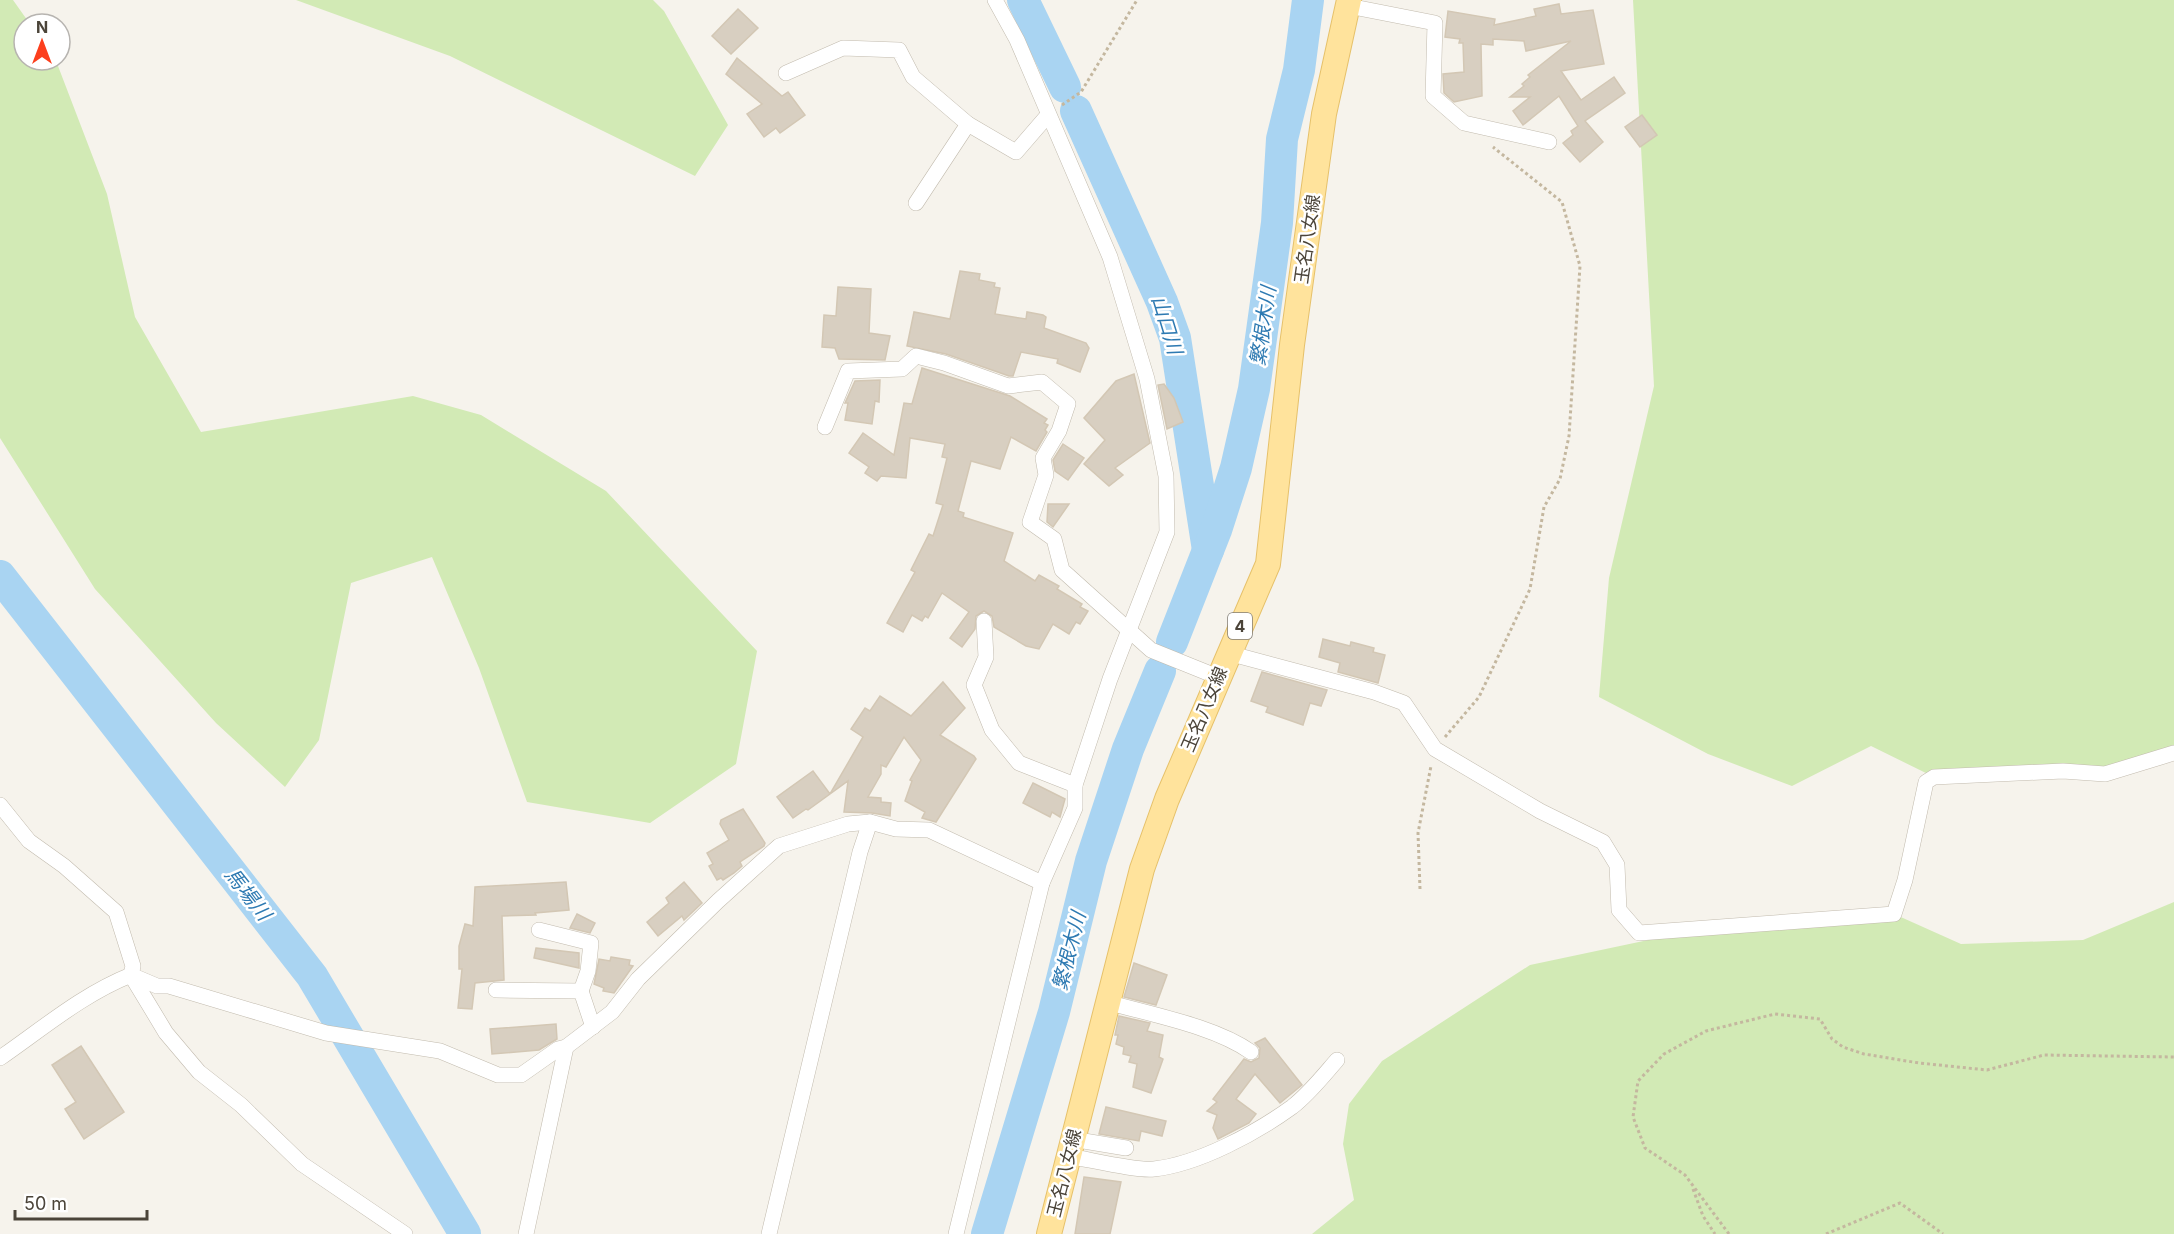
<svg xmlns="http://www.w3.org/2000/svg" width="2174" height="1234" font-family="Inter,'Noto Sans JP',sans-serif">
  <rect width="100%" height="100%" fill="#f6f3ec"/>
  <g fill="#d2eab5">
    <polygon points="0,0 13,0 30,24 24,24 24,60 54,60 58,66 107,194 135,317 201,432 413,396 481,415 606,491 757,651 736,764 650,823 527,802 479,668 432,557 351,583 319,740 285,787 216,723 95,589 0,438"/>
    <polygon points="296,0 653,0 664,11 728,125 695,176 450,56"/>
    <polygon points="1633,0 2174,0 2174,753 2105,774 1934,777 1871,746 1792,786 1708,754 1599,697 1609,578 1654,386"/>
    <polygon points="2174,902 2174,1234 1312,1234 1354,1200 1343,1144 1349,1104 1382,1061 1530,965 1705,928 1894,914 1961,944 2083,940"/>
  </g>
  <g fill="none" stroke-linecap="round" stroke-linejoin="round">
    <g stroke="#a9d4f2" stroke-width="32">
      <polyline points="1023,0 1065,87"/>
      <polyline points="1076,111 1162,302 1175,338 1208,550"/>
      <polyline points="0,576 312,976 465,1234"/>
      <polyline points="1172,642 1216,530 1236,468 1254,389 1277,223 1282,139 1299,70 1308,0"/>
      <polyline points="987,1234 1054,1012 1091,861 1128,749 1160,671"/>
    </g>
  </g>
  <g fill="#d8cfc1" stroke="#d3c7b4" stroke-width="1.5">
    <polygon points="1559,4 1561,14 1593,10 1604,64 1561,71 1581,100 1614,77 1625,93 1585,121 1603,142 1580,162 1563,143 1573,135 1571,131 1578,126 1559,96 1523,125 1513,111 1530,97 1510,97 1524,86 1522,84 1530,77 1528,75 1571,41 1526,51 1524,41 1493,39 1493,45 1481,44 1482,96 1454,102 1444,93 1443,74 1464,72 1463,43 1459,43 1460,39 1445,37 1448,11 1495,19 1494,25 1536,16 1534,9"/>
    <polygon points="738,9 758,28 731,54 712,36"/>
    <polygon points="737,58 782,96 788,92 805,115 780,133 776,128 764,137 747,114 762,104 726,74"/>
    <polygon points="1642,115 1657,135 1640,147 1625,127"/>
    <polygon points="960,271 980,274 979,280 995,283 994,287 1000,288 995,314 1026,319 1027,312 1043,315 1046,317 1044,328 1086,343 1089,348 1080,372 1057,363 1058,359 1021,352 1013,376 1009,376 946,354 907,346 914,312 950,319"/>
    <polygon points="838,287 871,289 869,333 890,336 885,360 839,359 835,348 822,347 824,315 836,316"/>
    <polygon points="922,368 1010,396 1047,419 1044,423 1048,425 1045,430 1047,432 1036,451 1011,437 1000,469 971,461 958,511 964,513 963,517 1013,533 1004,561 1035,581 1039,575 1059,586 1057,589 1082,604 1080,607 1088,611 1080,624 1076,622 1069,634 1053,624 1039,649 1026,646 994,627 992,616 984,611 976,616 975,629 962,647 950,638 969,612 942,593 928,618 925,616 922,621 912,615 903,632 887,623 915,572 911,570 929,534 933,536 943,505 936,503 947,458 942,457 945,444 910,438 906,478 881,476 877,481 865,473 869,467 849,453 863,433 894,455 904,403 912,404"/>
    <polygon points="1134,374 1150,443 1115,468 1123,475 1109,486 1084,464 1105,440 1084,418 1116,381"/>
    <polygon points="880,380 879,402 875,401 872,424 845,420 848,403 845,403 855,381"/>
    <polygon points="1164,384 1174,398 1183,422 1167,429 1158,385"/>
    <polygon points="1063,444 1084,458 1068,480 1055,471 1053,460"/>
    <polygon points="1048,504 1069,504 1053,527 1047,522"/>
    <polygon points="1323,639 1350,646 1351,642 1374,648 1373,652 1385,655 1378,683 1338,672 1340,663 1319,657"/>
    <polygon points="1262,672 1327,690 1321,706 1310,703 1303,725 1266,712 1268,707 1251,701"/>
    <polygon points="943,682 965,708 940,735 974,756 976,759 936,822 922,818 925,812 905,801 912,781 910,780 921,760 904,737 886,767 881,765 881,774 868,797 881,798 881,802 891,803 890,816 872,813 844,812 848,781 808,810 806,809 793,818 777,797 813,771 830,794 863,737 851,729 865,708 870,711 880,696 911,716"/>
    <polygon points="1033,783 1065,799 1060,817 1052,812 1050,817 1023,803"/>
    <polygon points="743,809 765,843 764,846 740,862 742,866 734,873 723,880 721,878 717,880 709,866 713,864 707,853 729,840 720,824 721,820"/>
    <polygon points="566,882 569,910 535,913 536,915 502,916 504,980 475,983 472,1009 458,1008 462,969 459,969 459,946 465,924 473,926 475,887"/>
    <polygon points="684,882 702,903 684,920 682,916 658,936 647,922 669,903 666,898"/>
    <polygon points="577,914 595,923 590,933 570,928"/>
    <polygon points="536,948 579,953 579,968 534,958"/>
    <polygon points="611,957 630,960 629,965 633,966 614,993 603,991 604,988 594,984 599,959 610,961"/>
    <polygon points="1134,963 1167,975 1156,1005 1124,997"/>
    <polygon points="1119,1016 1150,1023 1147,1031 1163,1035 1159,1057 1163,1059 1151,1093 1133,1087 1137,1064 1129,1062 1131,1056 1123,1054 1124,1047 1116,1044 1118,1035 1115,1035"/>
    <polygon points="556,1024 557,1039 539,1050 492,1054 490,1029"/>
    <polygon points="1265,1038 1302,1085 1280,1103 1255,1074 1236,1099 1256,1114 1249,1123 1218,1139 1213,1128 1217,1115 1207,1111 1217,1102 1213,1099 1244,1059 1251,1062 1259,1058 1260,1048 1255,1043"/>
    <polygon points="81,1046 124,1112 84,1139 65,1109 76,1102 52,1065"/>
    <polygon points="1106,1107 1166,1121 1162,1136 1141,1131 1139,1141 1099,1134"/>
    <polygon points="1084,1177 1121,1182 1110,1234 1075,1234"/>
  </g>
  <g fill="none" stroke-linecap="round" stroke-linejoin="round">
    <g stroke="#c2bbae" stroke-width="16">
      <g id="street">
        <polyline points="1348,6 1435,23 1433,96 1464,123 1549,142"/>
        <polyline points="786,73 843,48 899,50 913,77 968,124"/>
        <polyline points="916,203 968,124 1016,152 1048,115"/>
        <polyline points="825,427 848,371 902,369 916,356 944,363 1008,386 1042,382 1068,404 1059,431 1043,458 1046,475 1030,522 1054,539 1062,570 1151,650 1218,677"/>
        <polyline points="984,621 986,657 974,685 992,730 1019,763 1075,785"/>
        <polyline points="1228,653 1374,692 1404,703 1435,749 1540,811 1603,842 1617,865 1619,910 1639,933 1894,914 1905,880 1926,782 1934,777 2063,771 2105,774 2174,753"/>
        <polyline points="0,805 29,841 64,866 116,912 133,966 131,975 166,1033 199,1072 241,1105 302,1164 405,1234"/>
        <polyline points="539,930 591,943 588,971 581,991"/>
        <polyline points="496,990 581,991 593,1027"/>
        <path d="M1107 1002C1152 1015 1214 1026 1251 1052"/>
        <path d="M0 1058C42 1029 83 994 131 975L157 986H169L326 1033 440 1051 498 1075H521L558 1049 566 1047 612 1012 638 979 718 901 779 846 848 824 870 822 896 829 929 830 1042 883"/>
        <polyline points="1072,1139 1126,1148"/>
        <path d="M1067 1156C1088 1159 1136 1171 1154 1169 1199 1164 1256 1133 1292 1107 1309 1094 1323 1076 1337 1060"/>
        <polyline points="526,1234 566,1047"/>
        <polyline points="769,1234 860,852 870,822"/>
        <polyline points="956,1234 1042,883 1075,808 1075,785 1110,679 1167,532 1166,476 1147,379 1110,257 1017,40 995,0"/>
      </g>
    </g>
    <g stroke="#e6c16a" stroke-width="26">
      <polyline id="primary" points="1049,1234 1142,869 1167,799 1268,564 1292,345 1324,114 1349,0"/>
    </g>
    <g stroke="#c4b79f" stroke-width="3" stroke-dasharray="3 3" stroke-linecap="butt">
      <polyline points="1062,105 1081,92 1137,0"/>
      <polyline points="1445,737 1479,697 1530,589 1544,507 1560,479 1569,436 1580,266 1562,202 1493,147"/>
      <polyline points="1420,889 1418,833 1431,766"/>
      <polyline points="1693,1189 1703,1216 1715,1234"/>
      <polyline points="1729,1234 1685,1175 1645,1148 1633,1117 1638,1081 1664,1054 1706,1031 1775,1014 1820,1019 1832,1039 1843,1047 1864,1054 1919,1063 1987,1070 2044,1055 2174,1057"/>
      <polyline points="1826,1234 1900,1203 1943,1234"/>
    </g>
    <use href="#street" stroke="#fff" stroke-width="15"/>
    <use href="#primary" stroke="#ffe39c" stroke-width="24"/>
  </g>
  <g text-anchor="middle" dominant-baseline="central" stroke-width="5" stroke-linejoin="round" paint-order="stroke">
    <rect fill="#fff" stroke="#817c74" stroke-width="1.5" x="1228" y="613" width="24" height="26" rx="4.5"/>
    <g font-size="16" font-weight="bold" fill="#4b4439">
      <text x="1240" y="626">4</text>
    </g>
    <g font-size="18" fill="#4b4439" stroke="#fff">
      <text transform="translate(1307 239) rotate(-82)">玉名八女線</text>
      <text transform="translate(1204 709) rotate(-67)">玉名八女線</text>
      <text transform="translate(1064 1173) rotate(-76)">玉名八女線</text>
    </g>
    <g font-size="20" font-style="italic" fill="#2e7ab2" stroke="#fff">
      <text transform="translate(1167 325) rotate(73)">山口川</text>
      <text transform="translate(1263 326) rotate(-82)">繁根木川</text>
      <text transform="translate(248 894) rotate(52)">馬場川</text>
      <text transform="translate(1069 951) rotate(-76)">繁根木川</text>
    </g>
  </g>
  <g transform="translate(42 42)"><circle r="28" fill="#ffffff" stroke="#b7b4b0" stroke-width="1.5"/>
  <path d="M0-4.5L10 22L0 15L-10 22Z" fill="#fc3f1d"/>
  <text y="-9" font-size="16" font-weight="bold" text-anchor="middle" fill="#4b4439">N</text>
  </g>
  <path d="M15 1210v9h132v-9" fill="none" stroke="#4b4439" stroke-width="3"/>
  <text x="24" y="1210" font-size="18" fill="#4b4439" stroke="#ffffff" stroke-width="4.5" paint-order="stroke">50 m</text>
</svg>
